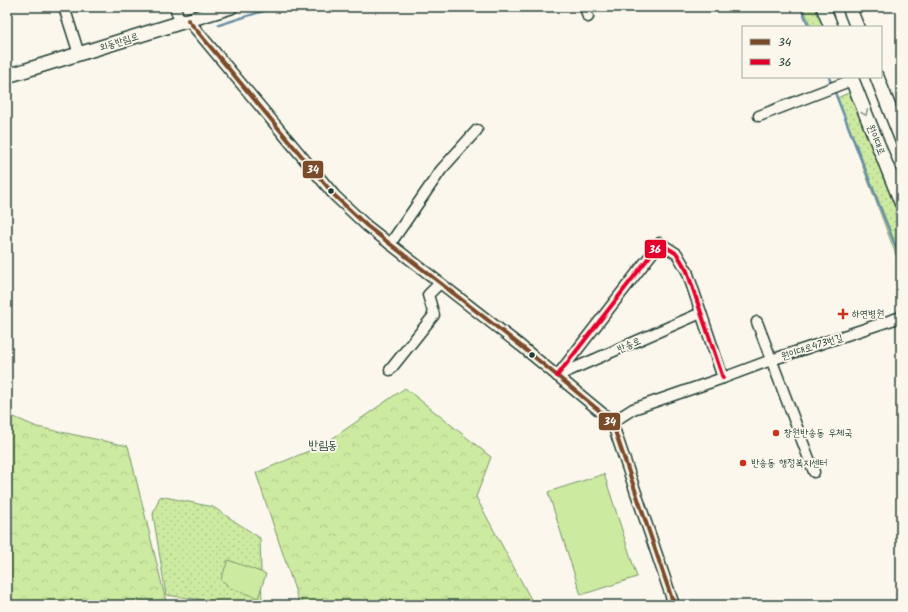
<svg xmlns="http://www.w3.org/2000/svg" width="908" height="612" font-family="Kalam,'Poor Story',sans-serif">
  <defs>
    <pattern id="forest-crowns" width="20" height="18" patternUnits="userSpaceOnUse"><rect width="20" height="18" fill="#cdeaa1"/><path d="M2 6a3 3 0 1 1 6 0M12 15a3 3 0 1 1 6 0" fill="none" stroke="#b0ca8b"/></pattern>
    <pattern id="park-dots" width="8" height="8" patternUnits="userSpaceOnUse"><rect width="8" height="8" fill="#cdeaa1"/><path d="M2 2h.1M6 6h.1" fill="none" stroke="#b0ca8b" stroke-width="1.8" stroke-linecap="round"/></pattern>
  </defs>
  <rect width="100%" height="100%" fill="#fbf7ec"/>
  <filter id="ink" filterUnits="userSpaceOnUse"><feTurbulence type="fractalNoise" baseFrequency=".025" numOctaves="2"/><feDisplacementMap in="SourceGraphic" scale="8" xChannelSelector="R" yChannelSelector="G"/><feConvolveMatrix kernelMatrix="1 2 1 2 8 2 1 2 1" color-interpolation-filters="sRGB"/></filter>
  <g filter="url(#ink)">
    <g fill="url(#forest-crowns)" stroke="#76946a">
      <polygon points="405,388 491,457 476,497 534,605 300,605 256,473 323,445"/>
      <polygon points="7,414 37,427 128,446 167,605 7,605"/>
    </g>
    <g fill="url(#park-dots)" stroke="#76946a">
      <polygon points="803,7 819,7 827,27 811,27"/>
      <polygon points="853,91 901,209 901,268 837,98"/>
      <polygon points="160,496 213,507 260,538 262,605 240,605 166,595 153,514"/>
    </g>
    <g fill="#cdeaa1" stroke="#76946a">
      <polygon points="604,474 637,577 581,595 548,492"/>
      <polygon points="228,560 266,574 258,598 230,588 221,579"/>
    </g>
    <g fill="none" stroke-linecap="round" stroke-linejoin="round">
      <g stroke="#688fa7" stroke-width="2.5">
        <polyline points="801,7 809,27"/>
        <polyline points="219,25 276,7"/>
        <polyline points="829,77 832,86"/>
        <polyline points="834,90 901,260"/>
      </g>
      <g stroke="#1f3d34" stroke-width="13">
        <g id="minor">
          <polyline points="64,7 79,54"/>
          <polyline points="175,7 180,22"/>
          <polyline points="585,7 588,17"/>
          <polyline points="188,20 335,196 367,226 521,346 607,417 614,428 674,605"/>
          <polyline points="759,116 852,80"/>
          <polyline points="390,244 441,170 477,130"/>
          <polyline points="757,322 814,472"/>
          <polyline points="390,370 434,315 428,295 440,283"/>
          <polyline points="559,375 701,313"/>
          <polyline points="557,376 660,243 677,254 687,271 723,378"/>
          <polyline points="611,423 633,409 723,378 771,360 901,317"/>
        </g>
      </g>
      <g stroke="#1f3d34" stroke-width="16">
        <g id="major">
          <polyline points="823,7 831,27"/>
          <polyline points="849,7 857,27"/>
          <polyline points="7,76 231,7"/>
          <polyline points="851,77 901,202"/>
          <polyline points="877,77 901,138"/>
        </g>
      </g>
      <use href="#minor" stroke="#fbf7ec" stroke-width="10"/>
      <use href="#major" stroke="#fbf7ec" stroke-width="13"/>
      <g stroke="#fbf7ec" stroke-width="7">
        <polyline id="bus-1" points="188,20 335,196 367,226 521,346 607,417 614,428 674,605"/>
      </g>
      <g stroke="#fbf7ec" stroke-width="7">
        <polyline id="bus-2" points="557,376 660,243 677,254 687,271 723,378"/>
      </g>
      <use href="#bus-1" stroke="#7a4b2a" stroke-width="4"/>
      <use href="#bus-2" stroke="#e4002b" stroke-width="4"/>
    </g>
    <defs><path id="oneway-chevron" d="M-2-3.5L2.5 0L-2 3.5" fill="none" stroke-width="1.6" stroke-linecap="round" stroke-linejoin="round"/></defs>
    <use stroke="#8d9a90" href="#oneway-chevron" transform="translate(865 113) rotate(68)"/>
  </g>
  <g fill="#1f3d34" stroke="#fbf7ec" stroke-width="1.5">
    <circle cx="331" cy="191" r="3.5"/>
    <circle cx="532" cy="355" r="3.5"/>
  </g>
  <g fill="#c8321e" stroke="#fbf7ec" stroke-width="1.5">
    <path d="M841 308h4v4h4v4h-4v4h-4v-4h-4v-4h4z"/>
    <circle cx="776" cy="433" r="4"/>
    <circle cx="743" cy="463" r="4"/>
  </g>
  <g text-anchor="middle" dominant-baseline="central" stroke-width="3.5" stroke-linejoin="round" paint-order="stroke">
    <g font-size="10" fill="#1f3d34" stroke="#fbf7ec">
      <text transform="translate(119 42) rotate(-17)">외동반림로</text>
      <text transform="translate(876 140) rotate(68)">원이대로</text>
      <text transform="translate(629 345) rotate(-23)">반송로</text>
      <text transform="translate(812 347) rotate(-18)">원이대로473번길</text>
    </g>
    <g font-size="10" fill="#1f3d34" stroke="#fbf7ec" text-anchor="start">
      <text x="852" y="314">하연병원</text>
      <text x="784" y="433">창원반송동 우체국</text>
      <text x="751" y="463">반송동 행정복지센터</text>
    </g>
    <g font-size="12" fill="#1f3d34" stroke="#fbf7ec">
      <text x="323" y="445">반림동</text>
    </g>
  </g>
  <g stroke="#fbf7ec" stroke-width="1.5">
    <rect x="302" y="160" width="22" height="19" rx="4" fill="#7a4b2a"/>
    <rect x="644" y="239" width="23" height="20" rx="4" fill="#e4002b"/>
    <rect x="598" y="412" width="23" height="19" rx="4" fill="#7a4b2a"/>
  </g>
  <g font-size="11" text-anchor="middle" font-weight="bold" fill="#fff">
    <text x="313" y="173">34</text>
    <text x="655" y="253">36</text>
    <text x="610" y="425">34</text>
  </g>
  <rect width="908" height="612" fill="none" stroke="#fbf7ec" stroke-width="24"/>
  <rect x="12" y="12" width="884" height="588" fill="none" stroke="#1f3d34" stroke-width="1.5" filter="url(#ink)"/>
  <rect x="742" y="26" width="140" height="52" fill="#fbf7ec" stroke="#a3ada2"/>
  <rect x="750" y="39" width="20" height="6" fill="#7a4b2a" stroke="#a3ada2"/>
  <text x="778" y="46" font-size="12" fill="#1f3d34">34</text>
  <rect x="750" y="59" width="20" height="6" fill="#e4002b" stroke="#a3ada2"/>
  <text x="778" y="66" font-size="12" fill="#1f3d34">36</text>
</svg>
